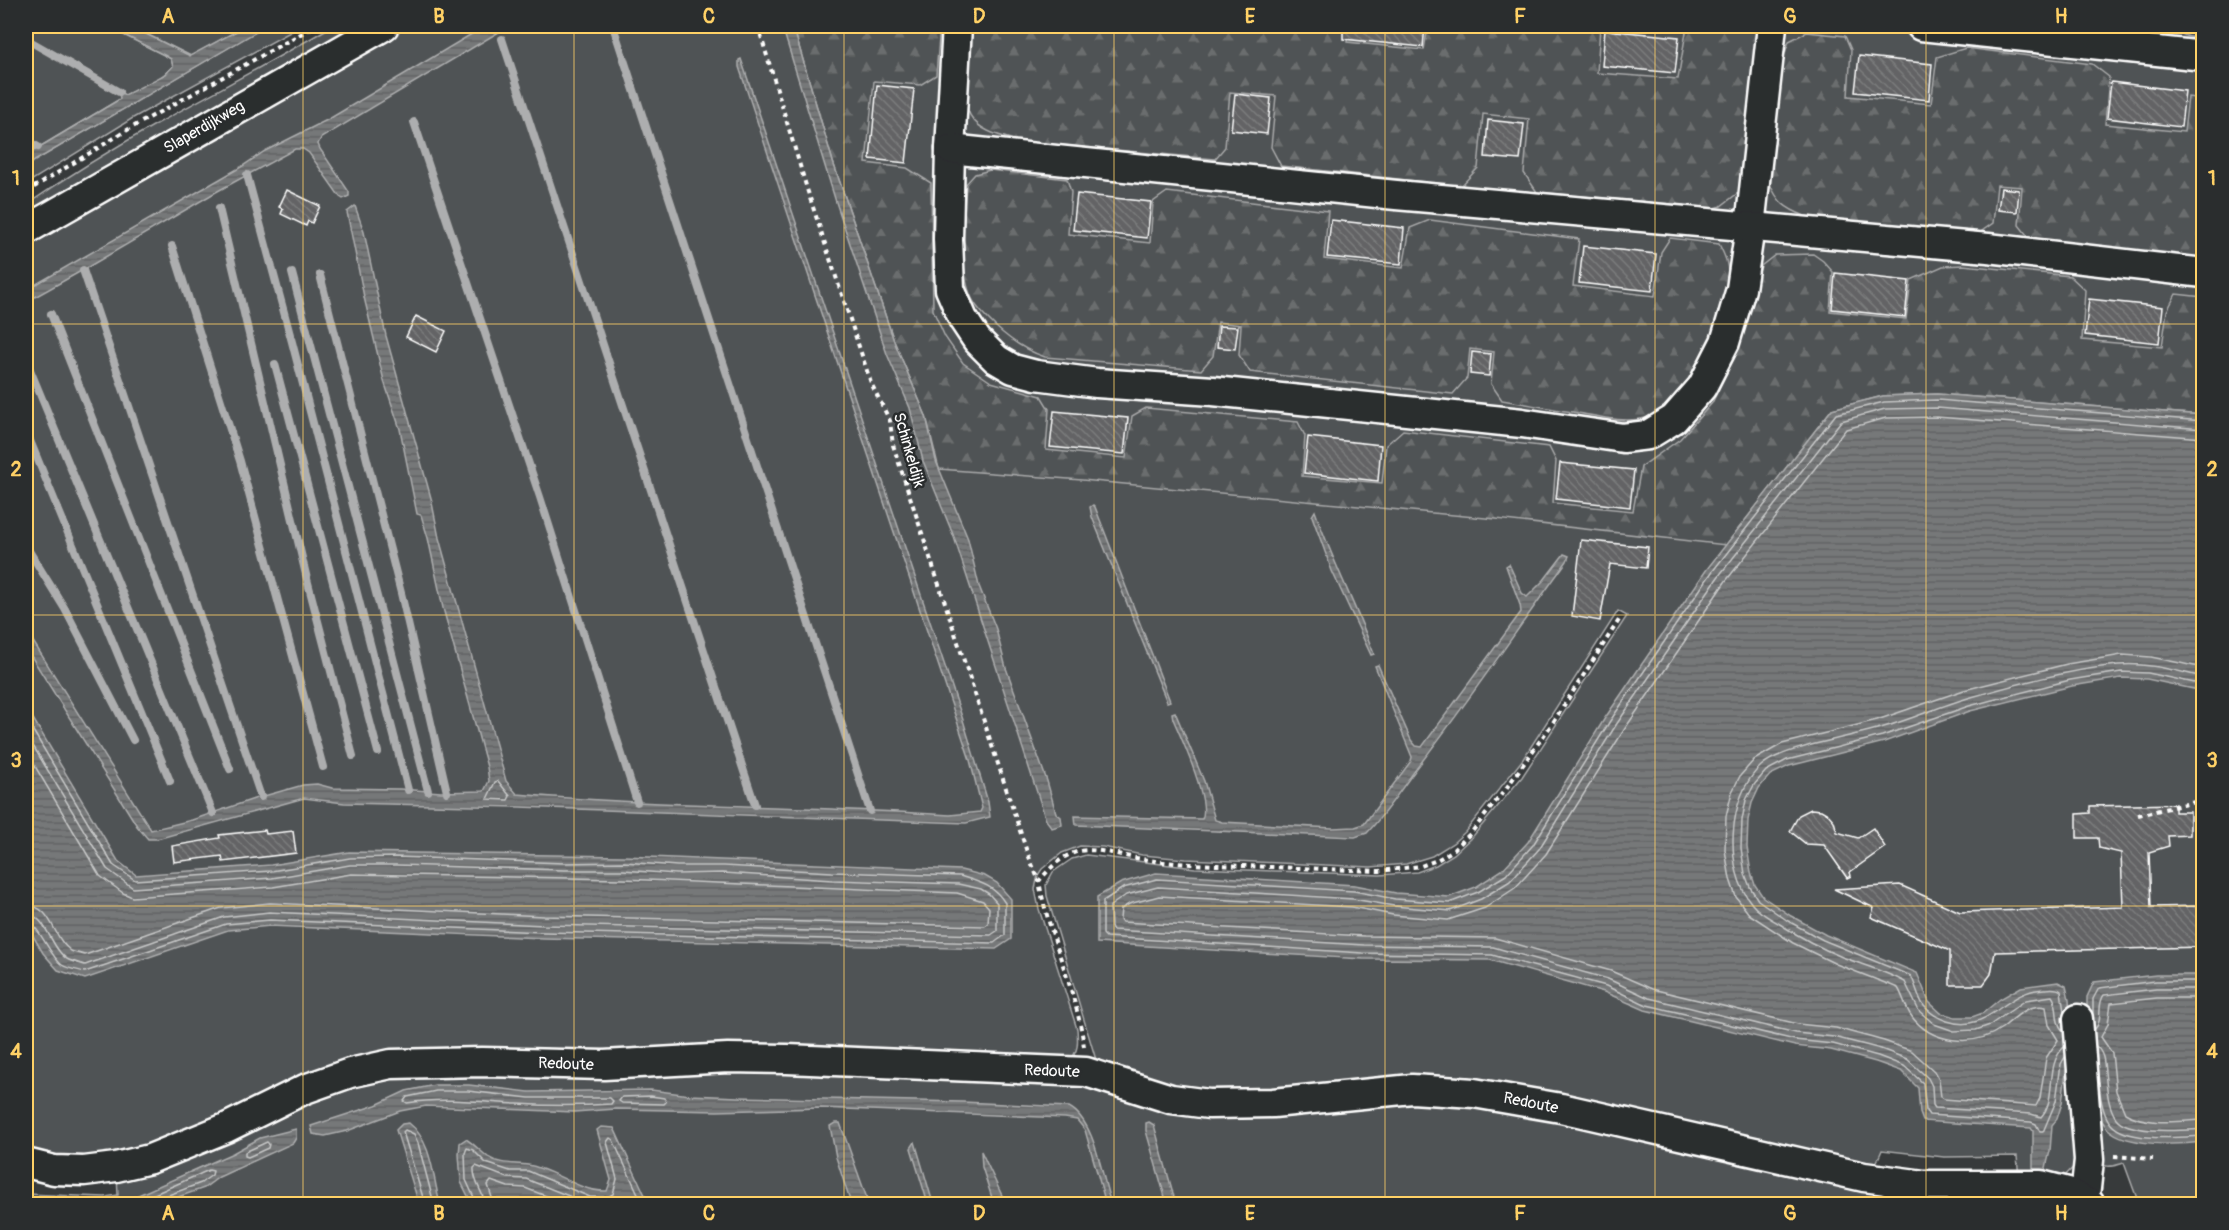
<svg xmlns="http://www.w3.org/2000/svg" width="2229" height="1230" font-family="Pangolin,sans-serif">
  <defs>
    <pattern id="forest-firs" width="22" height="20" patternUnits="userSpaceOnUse" patternTransform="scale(1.5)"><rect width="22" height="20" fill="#505354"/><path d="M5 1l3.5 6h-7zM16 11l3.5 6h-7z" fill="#6a6d6e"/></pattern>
    <pattern id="water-rules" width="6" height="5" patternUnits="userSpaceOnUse" patternTransform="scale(1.5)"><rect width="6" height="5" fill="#767879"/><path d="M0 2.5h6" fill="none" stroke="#616262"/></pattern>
    <pattern id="building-back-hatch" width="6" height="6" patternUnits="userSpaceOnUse" patternTransform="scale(1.5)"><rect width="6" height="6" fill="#636465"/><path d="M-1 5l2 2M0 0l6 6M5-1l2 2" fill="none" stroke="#7a7b7c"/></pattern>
  </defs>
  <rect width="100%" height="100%" fill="#373a3b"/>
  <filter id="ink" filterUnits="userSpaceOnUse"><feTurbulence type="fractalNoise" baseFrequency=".0167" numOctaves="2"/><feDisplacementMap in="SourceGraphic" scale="12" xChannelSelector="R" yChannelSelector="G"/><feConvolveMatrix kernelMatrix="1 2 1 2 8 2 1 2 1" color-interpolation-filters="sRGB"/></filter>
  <g filter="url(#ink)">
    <g fill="#505354" stroke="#a8a9aa" stroke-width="1.5">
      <path d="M26 26H106L166 56 171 59 173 66C161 80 142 87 125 95L120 93V99L26 155Z"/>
      <polygon points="130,26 246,26 191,56"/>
      <polygon points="266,26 301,26 133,118 26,184 26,166"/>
      <path d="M332 26H365L26 218V205C67 177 110 150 153 126 213 92 274 61 332 26Z"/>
      <path d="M407 26H2203V1204H2139L2124 1163C2110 1167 2106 1169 2095 1159L2080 1160 2064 1177 2019 1178 2017 1156 1944 1157 1882 1150 1872 1173 1502 1091 1199 1097 1103 1065 1096 1060 1047 896 1046 885 1053 872 1072 859 1086 855 1195 868 1380 875 1417 872 1436 865 1454 854 1474 835 1522 777 1627 616 1618 611 1523 759 1465 832 1453 843 1432 856 1406 864 1371 867 1186 859 1142 855 1103 847 1080 846 1062 853 1042 869 1038 875 1035 889 1039 909 1077 1029C1078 1042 1079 1051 1069 1061L408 1055 111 1161 26 1156V242Z"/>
      <polygon points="645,1070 1043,1077 1133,1093 1414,1095 2053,1194 2051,1204 26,1204 26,1194 105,1197 118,1195 117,1175 364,1074"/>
    </g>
    <g fill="url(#forest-firs)" stroke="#a8a9aa" stroke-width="1.5">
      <polygon points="793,26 940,26 936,75 920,85 874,81 866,163 907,168 931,183 933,310 945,337 963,363 991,382 1041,396 1049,409 1046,450 1126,458 1132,416 1146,408 1298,422 1305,436 1302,476 1382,483 1386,445 1403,430 1549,447 1556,461 1553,503 1633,511 1641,467 1680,439 1712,403 1730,365 1761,266 1775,255 1813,254 1823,261 1833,272 1830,311 1906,319 1911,280 1943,266 1963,265 2070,276 2085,290 2082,340 2162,347 2167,311 2176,294 2203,297 2203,415 1937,394 1883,396 1832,409 1726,545 1496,519 1082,480 939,469 926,416 894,341 833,162"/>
      <path d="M969 26H1348L1347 42 1424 50 1428 26H1600L1597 73 1678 79 1687 26H1751L1759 34 1743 189 1721 206 1714 208 1537 192 1524 173 1529 119 1483 114 1478 168 1461 186 1281 166 1271 147 1276 96 1230 92 1225 147 1215 159 1017 141C1002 136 981 132 972 118 957 97 967 51 969 26Z"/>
      <path d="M2175 26H2203V39C2193 38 2179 37 2175 26Z"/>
      <path d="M1807 32 1845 36 1851 50 1848 96 1931 104 1937 57 1966 48 2092 64 2109 77 2105 124 2184 132 2188 97 2203 99V259L2031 240 2019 225 2022 187 1997 185 1993 223 1979 233 1805 216C1785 208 1778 203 1769 182L1783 59 1789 41Z"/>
      <path d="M990 170 1067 179 1071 192 1068 234 1150 243 1153 202 1167 192 1328 211 1324 259 1403 268 1410 228 1430 220 1579 239 1573 286 1655 296 1661 252 1670 238 1719 244C1725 256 1729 265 1728 278 1727 313 1683 411 1646 418 1623 423 1601 417 1578 413 1553 409 1527 404 1502 400L1491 384 1494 352 1470 349 1467 378 1453 394 1250 372 1239 355 1241 325 1218 322 1213 356 1201 370 1045 357C1026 351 1010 340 995 326 986 317 974 306 970 294 959 266 964 214 966 184L975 174Z"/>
    </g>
    <g fill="url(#water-rules)" stroke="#adaeaf" stroke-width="1.5">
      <polygon points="106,26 130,26 190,56 246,26 266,26 26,166 26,155 120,99 119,92 125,95 166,74 173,66 171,59 166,56"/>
      <polygon points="485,26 509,26 321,138 318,144 320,149 349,192 349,196 343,199 340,197 309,153 303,149 295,149 216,192 83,270 26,302 26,290 241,167 265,151 329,119"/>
      <polygon points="782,26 793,26 833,162 894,341 926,416 936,461 968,539 979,586 996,629 1006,668 1047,781 1056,813 1061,817 1062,825 1052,828 1046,820 954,537 923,461 910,408 887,354 836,202"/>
      <path d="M741 59 963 720 988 802 990 817 966 823 520 807 344 803 304 798 157 839H148L137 826 26 648V630L151 830 192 820 257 798 303 785 317 784 332 788 400 789 441 792 484 791 489 781 487 767 443 608 428 538 421 515 417 514 400 429 384 381 364 297 347 212 355 206 364 232 386 336 431 498 439 538 506 781 517 794C661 807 806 805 950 815L980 812 982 808 970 760 739 67V60Z"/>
      <path d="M1937 394 2203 415V691L2147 679 2121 678 2072 686 1970 711 1884 742 1789 766 1770 775 1759 788 1752 803 1748 820 1747 847 1751 873 1755 885 1763 897 1791 916 1826 935 1917 973 1929 1002 1941 1013 1955 1017H1972L1983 1013 2000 999 2021 987 2058 982 2066 986 2069 999 2070 1020 2087 1018V997L2094 982 2156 975H2203V1142C2179 1145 2127 1147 2108 1129 2099 1121 2079 1073 2072 1059L2067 1064 2062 1103 2057 1119 2052 1125 2050 1151 2045 1172 2033 1170V1131L2031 1128 1923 1121 1920 1113 1918 1088 1901 1071 1876 1062 1831 1050 1795 1046 1645 1010 1604 992 1490 960 1363 959 1097 943V897L1121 883 1156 873 1355 885 1396 893 1449 897 1476 887 1502 870 1528 842 1605 718 1707 569 1832 409 1883 396Z"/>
      <polygon points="1093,505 1095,507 1170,701 1167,702 1092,517 1090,507"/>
      <path d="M1315 511C1332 560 1356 606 1374 654L1371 655 1332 571 1312 516Z"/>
      <path d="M1564 554 1569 556 1567 561C1518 628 1471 698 1420 764 1402 787 1387 812 1367 833L1355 837 1076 825 1075 816 1202 819C1211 802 1181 737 1173 719L1172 713 1175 712 1204 781 1215 820 1222 822 1333 828 1355 827 1364 824 1411 761 1412 757 1375 666 1378 665 1411 740 1416 746 1422 747 1521 612 1520 605 1506 566 1509 564 1522 593 1527 597 1544 580Z"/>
      <polygon points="26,707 118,861 136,875 271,865 349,852 624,856 961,870 985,876 997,883 1011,899 1011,939 996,949 543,938 270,926 228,930 85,979 58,970 43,953 26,924"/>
      <path d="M435 1085H469L529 1092 651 1090 690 1095 738 1097 963 1102 1069 1107C1095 1120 1102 1177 1111 1204H1106L1085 1130 1077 1120 1065 1118 820 1108 717 1111 616 1109 574 1112 426 1106 400 1111 347 1131 325 1136 313 1134 311 1126 376 1105 406 1091Z"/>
      <polygon points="1149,1122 1154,1125 1176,1204 1167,1204 1146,1131 1146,1123"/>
      <path d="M409 1123C432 1141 433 1178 440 1204H419L396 1130 402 1124Z"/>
      <polygon points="835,1123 840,1123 869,1204 851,1204 836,1157 830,1126"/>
      <path d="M601 1127 614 1128 645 1195 658 1204H472L461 1182 459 1154 460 1143 466 1139C474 1144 480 1151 488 1157 500 1165 515 1163 528 1165 556 1170 578 1192 607 1191L611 1180 597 1130Z"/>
      <polygon points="296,1129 296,1138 293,1143 219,1177 204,1188 158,1204 118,1204 233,1153 260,1138"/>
      <polygon points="915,1142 932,1200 934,1204 928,1204 911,1148"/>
      <polygon points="981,1151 1006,1204 994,1204 982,1167"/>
    </g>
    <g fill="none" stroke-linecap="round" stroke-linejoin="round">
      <g stroke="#c8c9c9" stroke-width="1.5">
        <path d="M2204 438 1937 417 1886 418 1846 429 1725 582 1624 730 1546 854 1515 888 1485 908 1448 920 1393 915 1352 907 1159 896 1129 904 1121 909 1120 919 1122 922 1364 936 1495 938 1611 971 1652 989 1798 1024 1836 1028 1884 1041 1912 1051 1934 1071 1939 1080 1941 1097 1944 1099 2036 1106 2040 1098 2046 1058 2058 1040 2049 1025 2046 1007C2028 1003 2015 1018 2002 1028 1974 1048 1930 1044 1910 1014 1905 1006 1903 996 1898 988L1836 964 1793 943 1749 914 1736 897 1730 879 1725 850 1726 816 1732 792 1740 776 1754 760 1782 744 1877 720 1964 690 2067 664 2122 655 2151 657 2204 668"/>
        <path d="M26 719 113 865 135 880 271 871 350 858 396 857 564 863 624 862 677 866H724L832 872 960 876C979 882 994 885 1005 903V935L994 943 543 932 270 920 226 924 85 972C78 970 68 969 62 965 49 956 39 923 26 922"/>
        <path d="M26 734 107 869 133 888 272 878 350 865H396L564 870H623L676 874 723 873 832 880 958 884 981 889 989 894 997 903V931L991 935 543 925 269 912 224 917 85 965C80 963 72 962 67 959 50 948 47 915 26 914"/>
        <path d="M26 751 100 876 123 893 132 897 273 887 351 874 623 879 957 893 983 901 989 908 988 924 985 926 544 916 270 903 221 908 85 955C81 954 75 953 71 951 52 938 53 906 26 905"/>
        <polygon points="498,781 510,796 508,800 487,799 495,782"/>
        <path d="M2204 998H2157L2111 1003 2108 1024 2101 1037 2112 1053 2116 1091 2125 1113C2147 1126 2179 1121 2204 1120"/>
        <path d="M2064 1012 2061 991C2056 987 2050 989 2044 989 2003 991 1989 1035 1947 1021 1938 1018 1930 1013 1924 1006 1918 998 1916 985 1911 976L1823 940 1788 921 1758 900 1750 887 1745 874 1741 848 1742 820 1746 800 1754 785 1766 771 1787 760 1882 736 1969 706 2070 680 2121 672 2148 673 2204 685"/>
        <polyline points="2093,1016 2093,999 2099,988 2156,981 2204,981"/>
        <path d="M2095 1029C2104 1019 2096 1005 2104 995L2156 989H2204"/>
        <path d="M2063 1031C2053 1020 2060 1006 2052 996L2026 1000 1990 1025 1976 1030 1954 1031 1934 1024 1919 1011 1905 982C1885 971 1863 965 1842 957 1820 948 1798 936 1778 923 1769 918 1758 912 1752 904 1724 870 1727 796 1761 766 1780 748 1850 737 1877 729 1908 721 1937 707 1968 698 2016 684 2068 670 2118 665 2147 662 2176 671 2204 677"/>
        <path d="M2096 1046C2104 1053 2104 1062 2105 1072 2107 1087 2107 1105 2116 1118 2129 1135 2183 1130 2204 1129"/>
        <path d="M2064 1047C2044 1066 2058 1098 2041 1117L2031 1114 1935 1108 1933 1105 1932 1086 1928 1078 1907 1059 1881 1049 1834 1037 1796 1033 1649 998 1608 979 1493 947 1364 945 1113 930 1111 927 1110 906 1126 895 1158 887 1353 899 1394 906 1450 911 1481 899 1510 881 1539 849 1616 725 1718 577 1841 421 1885 409 1937 408 2204 429"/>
        <polyline points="2065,1057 2061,1064 2056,1101 2043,1132 2040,1132 2036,1124 2031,1122 1929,1115 1926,1111 1923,1083 1904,1066 1878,1056 1833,1044 1795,1040 1647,1005 1606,986 1492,955 1363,953 1106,937 1103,934 1103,901 1123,888 1157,879 1354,891 1395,899 1449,903 1478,892 1506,875 1533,845 1610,721 1712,572 1836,414 1884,402 1937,400 2204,421"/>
        <path d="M2099 1083C2100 1096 2102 1114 2111 1124 2127 1143 2181 1137 2204 1136"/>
        <path d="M436 1091H468L529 1098H610L613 1101 611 1104C580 1106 549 1106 518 1104 481 1102 444 1097 407 1103L404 1101 407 1097Z"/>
        <polygon points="651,1096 664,1098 666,1102 664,1104 622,1103 619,1101 622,1097"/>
        <polygon points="267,1142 269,1144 268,1148 248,1157 245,1156 245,1152"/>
        <polyline points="132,1204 209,1170 213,1171 212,1175 201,1183 163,1197 160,1204"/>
        <polyline points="425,1204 403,1132 405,1130 414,1134 418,1143 434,1204"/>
        <polyline points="477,1204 466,1180 465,1153 467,1148 473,1150 486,1163 510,1171 528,1171 590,1197 608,1197 613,1194 617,1179 607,1142 610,1138 613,1140 640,1198 648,1204"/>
        <path d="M485 1204C483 1191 473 1182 474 1168L476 1166 508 1178 526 1179 589 1204"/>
        <polyline points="494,1204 488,1185 491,1181 508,1187 525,1188 567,1204"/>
      </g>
      <g stroke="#adaeaf" stroke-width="8">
        <polyline points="613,26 870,811"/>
        <polyline points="26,39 119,92"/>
        <polyline points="502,39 755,805"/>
        <polyline points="414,122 540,497 637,802"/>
        <polyline points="26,140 38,147"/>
        <polyline points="247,175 292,342 408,790"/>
        <polyline points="219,208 307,579 353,756"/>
        <polyline points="172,246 240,461 323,767"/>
        <polyline points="83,270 261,797"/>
        <polyline points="292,273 428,791"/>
        <polyline points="320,275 401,593 447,792"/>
        <polyline points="51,314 230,769"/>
        <polyline points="26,360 213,813"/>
        <polyline points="275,364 378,752"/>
        <polyline points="26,431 170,781"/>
        <polyline points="26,546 65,609 133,740"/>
      </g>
    </g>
    <g fill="url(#building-back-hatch)" stroke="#fff" stroke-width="1.5">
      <polygon points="1343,26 1425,26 1423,47 1343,39"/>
      <polygon points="1605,30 1679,37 1675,73 1602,66"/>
      <polygon points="1859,56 1932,64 1929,100 1855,92"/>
      <polygon points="2111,82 2185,91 2181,127 2107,118"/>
      <polygon points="877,85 914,89 906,163 870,159"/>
      <polygon points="1235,94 1271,98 1267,134 1231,130"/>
      <polygon points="1488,120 1524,124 1520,160 1485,157"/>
      <polygon points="2001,188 2019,190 2017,212 1998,210"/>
      <polygon points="287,190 320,206 312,223 308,221 306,226 281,214 283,209 279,207"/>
      <polygon points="1077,194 1151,202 1147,238 1073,230"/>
      <polygon points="1331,220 1404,228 1401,264 1327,257"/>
      <polygon points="1583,246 1656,254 1652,291 1579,283"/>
      <polygon points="1835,273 1909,281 1905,317 1832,309"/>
      <polygon points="2089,299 2163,307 2159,343 2085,335"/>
      <polygon points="416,316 446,331 436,352 406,337"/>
      <polygon points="1219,326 1238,327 1235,349 1217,347"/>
      <polygon points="1472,352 1491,354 1489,376 1470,374"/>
      <polygon points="1054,411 1128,418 1124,454 1050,447"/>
      <polygon points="1308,437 1381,445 1378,481 1304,473"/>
      <polygon points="1560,463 1634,470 1630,507 1556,499"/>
      <polygon points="1581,540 1648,547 1646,568 1610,564 1600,621 1572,616"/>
      <polygon points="2175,804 2175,812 2190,812 2190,835 2168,836 2169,846 2149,852 2151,907 2204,906 2204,947 1995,952 1991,974 1983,985 1950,985 1950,951 1871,917 1874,908 1834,889 1900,885 1960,912 2123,907 2121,853 2099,848 2098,838 2077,838 2077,814 2090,813 2090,806"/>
      <polygon points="1811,809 1821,810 1828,814 1834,821 1837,832 1858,838 1873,828 1885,847 1850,872 1851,876 1847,878 1824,845 1806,844 1790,831 1799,815"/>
      <polygon points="265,830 266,834 293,831 296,853 223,862 222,856 174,862 172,846 220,838 219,835"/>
    </g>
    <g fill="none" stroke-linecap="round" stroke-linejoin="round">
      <g stroke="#fff" stroke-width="33">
        <g id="minor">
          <polyline points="957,26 950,149 948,239 950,289 963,319 977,340 996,359 1013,369 1036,375 1097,383 1213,391 1522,423 1623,438 1648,435 1674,419 1702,387 1725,342 1741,289 1750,227 1772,26"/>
          <polyline points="1921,26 2204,56"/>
          <polyline points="950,149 1396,195 1988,248 2204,273"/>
          <polyline points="26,230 384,26"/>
          <polyline points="2078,1019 2089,1160 2086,1188 2082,1199"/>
          <polyline points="26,1163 54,1170 84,1171 116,1167 150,1159 226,1128 305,1089 350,1073 391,1064 482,1062 604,1065 728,1058 787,1059 1086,1072 1171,1099 1209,1104 1273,1103 1412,1089 1474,1093 1561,1108 1864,1177 1924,1185 2041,1185 2068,1192 2090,1204"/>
        </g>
      </g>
      <g stroke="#fff" stroke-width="4" stroke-dasharray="4.5 4.5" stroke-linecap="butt">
        <polyline points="758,26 807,189 871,383 890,421 893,445 1027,852 1039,881"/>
        <polyline points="26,192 129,129 315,26"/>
        <polyline points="2138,815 2204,800"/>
        <path d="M1084 1047C1077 990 1049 938 1039 881 1050 868 1062 855 1080 851 1096 848 1114 854 1131 857 1151 861 1170 863 1191 864L1380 871 1421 866 1437 860 1452 851 1471 833 1505 790 1552 724 1621 617"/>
        <polyline points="2114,1156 2153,1159"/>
      </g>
      <use href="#minor" stroke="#2a2d2e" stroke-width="28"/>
    </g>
  </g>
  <path fill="none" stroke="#ffd166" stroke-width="1.5" stroke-opacity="0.55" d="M303 26V1204M574 26V1204M844 26V1204M1114 26V1204M1385 26V1204M1655 26V1204M1926 26V1204M26 324H2204M26 615H2204M26 906H2204"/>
  <g text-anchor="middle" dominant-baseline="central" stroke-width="5" stroke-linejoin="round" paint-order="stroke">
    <g font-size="16" fill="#fff" stroke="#2a2d2e">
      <text transform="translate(204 127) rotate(-30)">Slaperdijkweg</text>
      <text transform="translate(909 450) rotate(74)">Schinkeldijk</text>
      <text transform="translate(566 1064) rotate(2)">Redoute</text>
      <text transform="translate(1052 1071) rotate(2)">Redoute</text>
      <text transform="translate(1531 1103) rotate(11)">Redoute</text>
    </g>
  </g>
  <rect width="2229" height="1230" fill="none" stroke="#2a2d2e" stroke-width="66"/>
  <rect x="33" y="33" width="2163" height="1164" fill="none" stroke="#ffd166" stroke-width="2"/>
  <g font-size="20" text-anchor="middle" font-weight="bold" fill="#ffd166">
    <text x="168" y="23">A</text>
    <text x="439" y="23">B</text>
    <text x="709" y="23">C</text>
    <text x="979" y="23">D</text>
    <text x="1250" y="23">E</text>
    <text x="1520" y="23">F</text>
    <text x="1790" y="23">G</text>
    <text x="2061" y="23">H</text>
    <text x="16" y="185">1</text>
    <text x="2212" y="185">1</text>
    <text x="16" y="476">2</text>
    <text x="2212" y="476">2</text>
    <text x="16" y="767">3</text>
    <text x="2212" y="767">3</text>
    <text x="16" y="1058">4</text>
    <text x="2212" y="1058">4</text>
    <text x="168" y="1220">A</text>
    <text x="439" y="1220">B</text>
    <text x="709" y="1220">C</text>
    <text x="979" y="1220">D</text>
    <text x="1250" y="1220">E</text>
    <text x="1520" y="1220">F</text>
    <text x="1790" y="1220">G</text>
    <text x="2061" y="1220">H</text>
  </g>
</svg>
